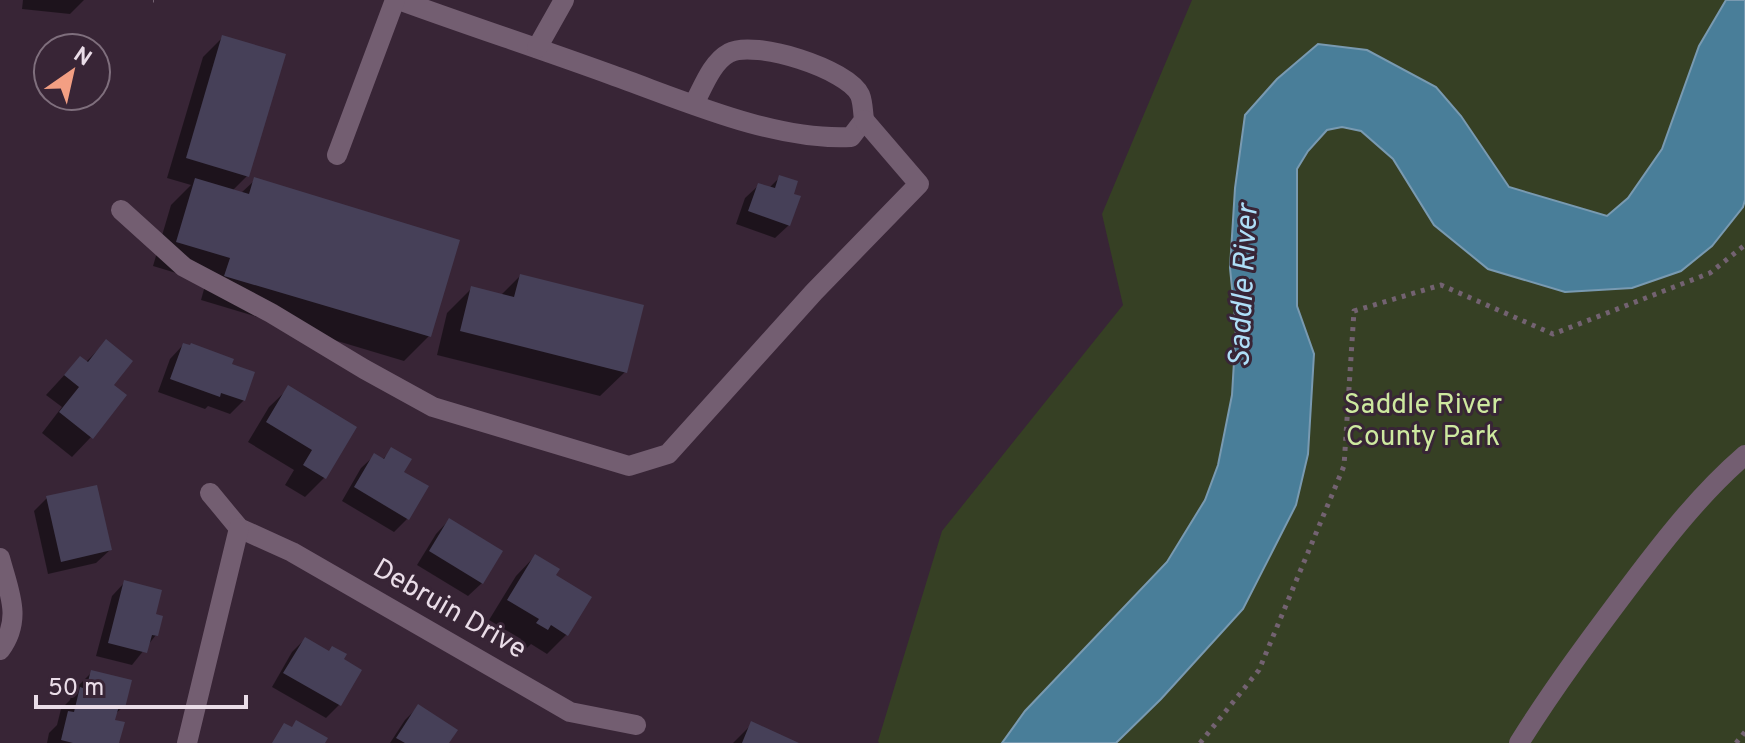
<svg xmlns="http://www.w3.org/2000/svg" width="1745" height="743" font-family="Overpass,sans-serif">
  <rect width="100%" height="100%" fill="#382536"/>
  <polygon fill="#364024" points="1192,0 1745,0 1745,743 879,743 878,741 942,531 1123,305 1102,214"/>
  <polygon fill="#497e99" stroke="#799ab1" stroke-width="2" points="1726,0 1745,0 1745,200 1743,207 1712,246 1681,271 1632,288 1565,292 1488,269 1434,225 1393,159 1361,131 1342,127 1327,130 1308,151 1297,169 1297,306 1314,354 1308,454 1296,505 1243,609 1161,699 1116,743 1002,743 1025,711 1167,562 1205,500 1218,465 1232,395 1236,328 1230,268 1235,188 1245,115 1277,79 1318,44 1367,50 1436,87 1461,116 1509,187 1607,216 1628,198 1662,149 1699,46"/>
  <g fill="#0007">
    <polygon points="23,0 84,0 70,14 22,9"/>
    <polygon points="223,37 247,176 232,191 241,193 255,180 429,336 404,361 201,300 206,282 153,266 171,205 191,185 167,178 203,57"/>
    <polygon points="780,177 789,225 775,238 736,224 745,198 759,185 769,188"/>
    <polygon points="520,276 625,372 600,396 437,355 447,313 472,288 501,295"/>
    <polygon points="106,342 111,385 91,437 72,457 42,433 62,407 46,395 80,358 85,363"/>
    <polygon points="183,345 230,365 244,400 230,414 208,406 205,409 158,392 170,359"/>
    <polygon points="289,388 325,477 305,497 285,485 294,470 248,442 269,407"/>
    <polygon points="392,450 401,473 426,487 407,519 394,532 342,501 361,468 375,455 382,460"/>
    <polygon points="47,498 110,550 96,563 48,574 34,511"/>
    <polygon points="449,520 482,583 468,596 417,565 436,534"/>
    <polygon points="535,556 567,634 547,654 531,644 527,648 519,643 521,639 489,620 516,576"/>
    <polygon points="125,582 156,635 132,665 96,656 112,596"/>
    <polygon points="305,639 359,670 339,705 326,718 272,687 292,652"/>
    <polygon points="92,672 123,707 114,715 117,743 47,743 49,733 57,725 61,709 70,700 72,692"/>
    <polygon points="418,707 447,743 390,743 405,720"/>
    <polygon points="752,724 794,743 733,743"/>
  </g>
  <g fill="#464058">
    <polygon points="222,35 286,54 249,177 186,158"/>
    <polygon points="779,175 798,181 794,194 801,196 790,226 748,211 758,183 775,188"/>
    <polygon points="254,177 460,240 431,337 224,276 230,258 176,242 195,178 249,194"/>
    <polygon points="520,274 644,305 627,373 460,331 471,286 514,297"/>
    <polygon points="106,339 133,361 114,385 127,395 93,439 59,412 79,387 64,375 80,356 88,362"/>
    <polygon points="183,343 190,345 191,343 234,359 232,364 255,372 245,401 221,393 220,397 170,379"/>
    <polygon points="288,385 357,427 326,479 303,465 312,450 266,422"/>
    <polygon points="391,447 412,459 404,472 429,486 409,520 354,487 374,453 384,459"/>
    <polygon points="97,485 112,550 61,562 46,496"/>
    <polygon points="449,518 503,551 483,584 429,551"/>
    <polygon points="535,554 560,569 556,575 592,597 568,636 551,625 548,630 536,623 539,619 507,600"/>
    <polygon points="124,580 162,590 156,614 163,616 158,636 152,635 147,653 108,643"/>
    <polygon points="305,637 329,651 332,646 347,654 344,659 362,670 341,706 283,673"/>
    <polygon points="91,670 132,680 125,708 119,706 115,720 125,722 119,743 73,743 61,740 68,711 74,712 80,687 86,689"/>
    <polygon points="418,704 458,730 449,743 405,743 396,738"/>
    <polygon points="296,720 328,738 325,743 272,743 284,723 292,727"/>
    <polygon points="751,721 799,743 742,743"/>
  </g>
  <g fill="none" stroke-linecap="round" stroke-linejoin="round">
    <g stroke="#736271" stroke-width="5" stroke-dasharray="4 6" stroke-linecap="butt">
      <polyline points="153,0 154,0"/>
      <polyline points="1200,743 1259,670 1344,466 1354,311 1441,285 1553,334 1710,273 1745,245"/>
      <polyline points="1736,743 1745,732"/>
    </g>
    <g stroke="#735e71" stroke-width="20">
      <path d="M399 0C470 26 541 49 612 75 685 101 774 141 851 137L864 120C863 113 863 102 860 95 848 69 754 39 729 53 712 62 703 87 694 104"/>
      <polyline points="537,48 564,0"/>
      <polyline points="337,155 395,0"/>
      <polyline points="121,210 184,267 271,313 364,369 433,407 629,466 668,454 814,292 919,184 864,120"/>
      <polyline points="210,493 239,528 292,552 570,712 636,725"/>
      <path d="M0 558C9 592 23 619 0 650"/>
      <polyline points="187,743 239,528"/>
      <path d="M1519 743C1554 687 1592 636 1632 583 1666 538 1702 492 1745 455"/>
    </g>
  </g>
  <g text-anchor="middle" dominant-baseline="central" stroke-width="6" stroke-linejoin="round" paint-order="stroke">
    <g font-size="28" fill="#cde99f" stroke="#382536">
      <text x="1423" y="406">Saddle River<tspan x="1423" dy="32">County Park</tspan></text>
    </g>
    <g font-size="28" fill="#eadde8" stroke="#382536">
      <text transform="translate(449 610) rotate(30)">Debruin Drive</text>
    </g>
    <g font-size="30" font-style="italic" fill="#aedef7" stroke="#382536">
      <text transform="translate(1245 286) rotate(-87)">Saddle River</text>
    </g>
  </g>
  <g transform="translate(72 72) rotate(34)"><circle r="38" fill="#382536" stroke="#7f6f7d" stroke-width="2"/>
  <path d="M0-6L14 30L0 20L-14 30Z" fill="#f39f83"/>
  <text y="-12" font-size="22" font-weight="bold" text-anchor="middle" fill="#eadde8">N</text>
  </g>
  <path d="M36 695v12h210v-12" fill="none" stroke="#eadde8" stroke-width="4"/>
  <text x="48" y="695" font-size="24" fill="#eadde8" stroke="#382536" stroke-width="6" paint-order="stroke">50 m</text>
</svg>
